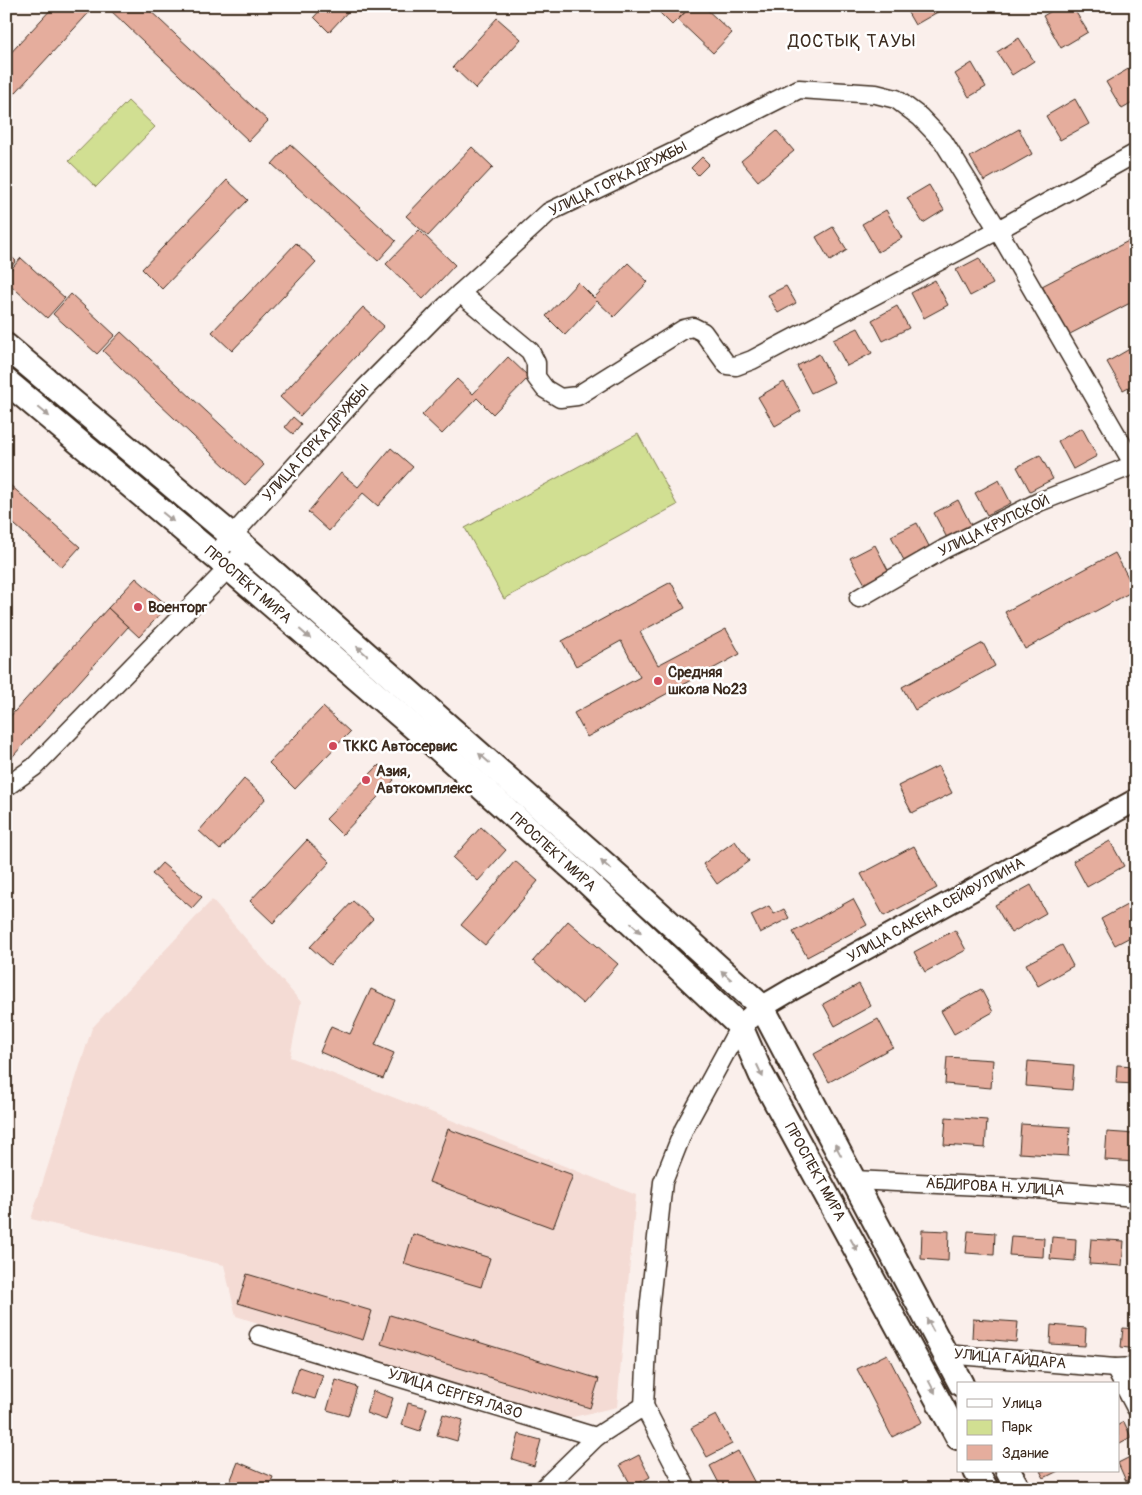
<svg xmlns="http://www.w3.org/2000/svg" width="1142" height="1495" font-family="Pangolin,sans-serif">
  <rect width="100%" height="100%" fill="#faefeb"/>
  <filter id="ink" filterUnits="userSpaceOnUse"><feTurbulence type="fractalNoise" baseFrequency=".02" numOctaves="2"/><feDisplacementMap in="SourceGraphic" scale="10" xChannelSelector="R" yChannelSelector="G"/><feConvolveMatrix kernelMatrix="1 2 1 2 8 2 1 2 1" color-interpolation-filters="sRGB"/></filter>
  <g filter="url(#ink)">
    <polygon fill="#f4dbd4" points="212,900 301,1002 290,1057 446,1118 636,1195 617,1407 564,1419 236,1316 224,1265 31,1219 92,1028"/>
    <g fill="#d1df92" stroke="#868458">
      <polygon points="128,101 155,127 96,187 69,161"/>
      <polygon points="638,434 677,505 504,599 465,528"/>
    </g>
    <g fill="#e5ad9d" stroke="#3b2a1e">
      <polygon points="54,6 95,6 6,103 6,58"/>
      <polygon points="111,6 145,6 268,121 249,141 109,9"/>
      <polygon points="324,6 353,6 329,32 314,17"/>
      <polygon points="653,6 691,6 672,25"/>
      <polygon points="691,6 703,6 732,33 713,53 678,20"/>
      <polygon points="904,6 948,6 915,25"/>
      <polygon points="1060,6 1072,6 1088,32 1061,48 1043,16"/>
      <polygon points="497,18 521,39 476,89 453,67"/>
      <polygon points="1019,38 1034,61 1012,75 997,52"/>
      <polygon points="972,63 986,87 969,97 955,74"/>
      <polygon points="1130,68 1136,78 1136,101 1122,109 1106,82"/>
      <polygon points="1075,99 1089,124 1060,140 1046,116"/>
      <polygon points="1019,129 1032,154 984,181 970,157"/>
      <polygon points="777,131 794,151 758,181 741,161"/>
      <polygon points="290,144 396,241 378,261 272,164"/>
      <polygon points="472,147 493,167 428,236 406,216"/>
      <polygon points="702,157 709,164 698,175 691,168"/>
      <polygon points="227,180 248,200 162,289 142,269"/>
      <polygon points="929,185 944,210 923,223 907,198"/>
      <polygon points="886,210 902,238 878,252 862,224"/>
      <polygon points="833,227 847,250 830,261 816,237"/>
      <polygon points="419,230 455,265 423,299 386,264"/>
      <polygon points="1136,237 1136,300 1068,335 1042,286"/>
      <polygon points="296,243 316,262 232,351 212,332"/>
      <polygon points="6,252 16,261 6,272"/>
      <polygon points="21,258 65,298 47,318 6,281 6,275"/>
      <polygon points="979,258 993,284 970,296 956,270"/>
      <polygon points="628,263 648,282 614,317 597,301 565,335 546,316 578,282 594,298"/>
      <polygon points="935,280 948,305 924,318 911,293"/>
      <polygon points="786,286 796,303 778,313 768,295"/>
      <polygon points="71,294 115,335 97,354 53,314"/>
      <polygon points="897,306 909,328 883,341 872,320"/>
      <polygon points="363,307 384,326 300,416 280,397"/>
      <polygon points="858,328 872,353 847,366 833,340"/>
      <polygon points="121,332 264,465 245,485 103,351"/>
      <polygon points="1133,347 1136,352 1136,383 1123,390 1107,362"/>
      <polygon points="819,354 834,382 811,393 797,366"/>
      <polygon points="508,357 529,377 493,414 477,398 442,434 422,415 457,379 473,394"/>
      <polygon points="784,382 801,411 775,426 758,397"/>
      <polygon points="293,417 301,424 293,434 285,427"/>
      <polygon points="1082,428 1097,456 1073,469 1058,441"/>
      <polygon points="391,448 413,467 378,506 363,493 329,531 308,512 341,473 358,487"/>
      <polygon points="1040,455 1053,479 1030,491 1017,467"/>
      <polygon points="999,480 1011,503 987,515 975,493"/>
      <polygon points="9,484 80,547 62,567 6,517 6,487"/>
      <polygon points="958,500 971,525 947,538 934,513"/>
      <polygon points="917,523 931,550 906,564 891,536"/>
      <polygon points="875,545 889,572 865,584 850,558"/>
      <polygon points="1115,553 1135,590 1025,649 1005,612"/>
      <polygon points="136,578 168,606 139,637 108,608"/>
      <polygon points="671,582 685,608 640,632 658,665 726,629 740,654 587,737 574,713 640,677 621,641 576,666 562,641"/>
      <polygon points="108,608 128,627 6,764 6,721"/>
      <polygon points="983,643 995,666 915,710 902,687"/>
      <polygon points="323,707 350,732 295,789 269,763"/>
      <polygon points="379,765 394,780 342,835 326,819"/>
      <polygon points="938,766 952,793 912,813 898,786"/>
      <polygon points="244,779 266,798 220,850 199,831"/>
      <polygon points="481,827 506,850 478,881 453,858"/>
      <polygon points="307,840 330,862 273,923 250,901"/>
      <polygon points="735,841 749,861 717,884 703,864"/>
      <polygon points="1110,841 1124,866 1087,887 1073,861"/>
      <polygon points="914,846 937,888 884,916 861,874"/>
      <polygon points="515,861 538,881 485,945 461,925"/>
      <polygon points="162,863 202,897 192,908 152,874"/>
      <polygon points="1031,885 1046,913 1011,933 995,905"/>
      <polygon points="853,899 867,925 807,957 793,932"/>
      <polygon points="1136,900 1136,934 1115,945 1101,919"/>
      <polygon points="353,901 373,919 330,965 310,947"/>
      <polygon points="769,906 774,914 784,909 789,918 760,933 751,915"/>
      <polygon points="568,921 618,964 583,1004 533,961"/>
      <polygon points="955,930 966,950 925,972 914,952"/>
      <polygon points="1062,945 1073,966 1038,986 1026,964"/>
      <polygon points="859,984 871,1006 835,1026 823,1004"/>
      <polygon points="371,989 395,1000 375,1045 394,1053 383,1079 320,1052 331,1026 350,1034"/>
      <polygon points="981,989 993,1012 954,1034 941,1011"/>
      <polygon points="878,1019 893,1047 829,1082 814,1054"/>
      <polygon points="947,1057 993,1060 991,1088 945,1084"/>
      <polygon points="1028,1061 1074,1065 1072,1090 1026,1086"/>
      <polygon points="1117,1065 1136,1066 1136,1084 1116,1083"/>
      <polygon points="946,1117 987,1120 985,1148 944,1145"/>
      <polygon points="1021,1124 1070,1127 1068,1156 1019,1153"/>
      <polygon points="448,1129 573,1175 553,1228 429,1182"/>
      <polygon points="1107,1132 1136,1134 1136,1162 1105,1160"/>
      <polygon points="922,1230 949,1231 948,1261 921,1259"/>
      <polygon points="968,1231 995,1233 994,1255 966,1253"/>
      <polygon points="413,1234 490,1258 481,1287 404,1264"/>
      <polygon points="1011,1236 1044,1238 1043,1257 1009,1255"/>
      <polygon points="1052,1237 1076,1239 1075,1261 1050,1259"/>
      <polygon points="1091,1239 1124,1241 1122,1266 1089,1264"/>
      <polygon points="247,1274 372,1311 363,1340 238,1303"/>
      <polygon points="390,1315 599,1379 590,1408 381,1344"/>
      <polygon points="973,1319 1018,1322 1016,1342 972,1338"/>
      <polygon points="1051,1325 1086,1328 1085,1346 1050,1344"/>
      <polygon points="1123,1328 1136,1329 1136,1349 1121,1347"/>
      <polygon points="887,1354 922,1422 892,1437 857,1369"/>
      <polygon points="299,1367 323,1375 315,1399 291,1392"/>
      <polygon points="336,1380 357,1387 348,1416 327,1410"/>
      <polygon points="373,1391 393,1398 386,1420 366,1413"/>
      <polygon points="408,1403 427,1408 420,1431 402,1425"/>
      <polygon points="443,1414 463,1420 457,1441 437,1435"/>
      <polygon points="716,1415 732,1444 707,1457 691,1428"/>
      <polygon points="1124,1422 1131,1437 1118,1444 1118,1425"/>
      <polygon points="519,1434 541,1440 534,1466 512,1459"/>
      <polygon points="738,1451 757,1487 755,1489 722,1489 710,1466"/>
      <polygon points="1136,1454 1136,1477 1126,1481 1118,1463"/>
      <polygon points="639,1455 650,1477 632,1487 620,1465"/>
      <polygon points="238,1462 273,1477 268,1489 227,1489"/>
      <polygon points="1040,1471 1058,1471 1044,1478"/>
    </g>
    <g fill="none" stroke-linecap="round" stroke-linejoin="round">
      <g stroke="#3b2a1e" stroke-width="21">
        <g id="minor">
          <polyline points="460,293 530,351 536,363 536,377 545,389 560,398 577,396 684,329 693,327 703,332 727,365 736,366 752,360 998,230 1136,153"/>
          <polyline points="214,556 365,388 446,306 549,212 676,151 799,89 876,94 896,99 920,117 943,141 998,230 1134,465"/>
          <polyline points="859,598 944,549 1039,502 1136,464"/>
          <polyline points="6,787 34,767 247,549"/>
          <polyline points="854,1180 1023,1188 1136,1197"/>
          <polyline points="259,1335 596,1437 644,1406 687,1489"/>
          <polyline points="945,1354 1115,1368 1136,1367"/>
          <polyline points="1115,1368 1136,1408"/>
          <polyline points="644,1406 649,1311 663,1182 684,1129 740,1026"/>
          <polyline points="543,1489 596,1437"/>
        </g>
      </g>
      <g stroke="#3b2a1e" stroke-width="25">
        <polyline id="tertiary" points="740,1026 762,1007 796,987 1136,800"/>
      </g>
      <g stroke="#3b2a1e" stroke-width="28">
        <g id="secondary">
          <polyline points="6,346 231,535 619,877 762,1007 961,1384"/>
          <polyline points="6,381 229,568 431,742 581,876 740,1026 761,1074 958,1437"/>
          <polyline points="976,1471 986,1489"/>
          <polyline points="1008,1471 1018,1489"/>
        </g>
      </g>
      <use href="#minor" stroke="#fff" stroke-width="18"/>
      <use href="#tertiary" stroke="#fff" stroke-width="21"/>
      <use href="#secondary" stroke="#fff" stroke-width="24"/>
    </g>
    <defs><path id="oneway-solid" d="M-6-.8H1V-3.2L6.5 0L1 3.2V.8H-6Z" transform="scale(1.25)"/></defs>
    <g fill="#a79f9a">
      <use href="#oneway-solid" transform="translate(44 412) rotate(40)"/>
      <use href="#oneway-solid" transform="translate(168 517) rotate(40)"/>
      <use href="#oneway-solid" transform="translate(305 634) rotate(41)"/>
      <use href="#oneway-solid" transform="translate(362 651) rotate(-139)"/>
      <use href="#oneway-solid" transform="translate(484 758) rotate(-139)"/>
      <use href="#oneway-solid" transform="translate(606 865) rotate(-139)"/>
      <use href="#oneway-solid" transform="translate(636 928) rotate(43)"/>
      <use href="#oneway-solid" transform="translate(726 975) rotate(-139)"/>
      <use href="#oneway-solid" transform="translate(760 1071) rotate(65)"/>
      <use href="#oneway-solid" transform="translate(838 1150) rotate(-118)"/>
      <use href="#oneway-solid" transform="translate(854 1245) rotate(61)"/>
      <use href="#oneway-solid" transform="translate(930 1325) rotate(-118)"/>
      <use href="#oneway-solid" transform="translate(932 1387) rotate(62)"/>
    </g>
  </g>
  <g fill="#d1495b" stroke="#fff" stroke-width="2">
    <circle cx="138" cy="607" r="5"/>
    <circle cx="658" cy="681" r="5"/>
    <circle cx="333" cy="746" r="5"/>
    <circle cx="366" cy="780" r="5"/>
  </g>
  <g text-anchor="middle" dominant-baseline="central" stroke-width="5" stroke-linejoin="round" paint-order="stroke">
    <g font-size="15" fill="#3b2a1e" stroke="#fff">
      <text transform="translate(618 179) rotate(-26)">УЛИЦА ГОРКА ДРУЖБЫ</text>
      <text transform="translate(316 443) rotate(-48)">УЛИЦА ГОРКА ДРУЖБЫ</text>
      <text transform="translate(994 526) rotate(-26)">УЛИЦА КРУПСКОЙ</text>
      <text transform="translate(248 585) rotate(41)">ПРОСПЕКТ МИРА</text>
      <text transform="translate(553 852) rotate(42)">ПРОСПЕКТ МИРА</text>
      <text transform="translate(936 910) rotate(-29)">УЛИЦА САКЕНА СЕЙФУЛЛИНА</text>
      <text transform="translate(815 1172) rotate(61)">ПРОСПЕКТ МИРА</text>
      <text transform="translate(995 1187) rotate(3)">АБДИРОВА Н. УЛИЦА</text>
      <text transform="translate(1010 1359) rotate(5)">УЛИЦА ГАЙДАРА</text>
      <text transform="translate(455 1394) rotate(17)">УЛИЦА СЕРГЕЯ ЛАЗО</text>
    </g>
    <g font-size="15" font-weight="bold" fill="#3b2a1e" stroke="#fff" text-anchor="start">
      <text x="148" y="607">Военторг</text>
      <text x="668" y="672">Средняя<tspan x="668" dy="17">школа №23</tspan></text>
      <text x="343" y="746">ТККС Автосервис</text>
      <text x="376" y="771">Азия,<tspan x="376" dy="17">Автокомплекс</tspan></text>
    </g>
    <g font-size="18" letter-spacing="1" fill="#3b2a1e" stroke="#fff">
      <text x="852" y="41">ДОСТЫҚ ТАУЫ</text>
    </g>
  </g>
  <rect width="1142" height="1495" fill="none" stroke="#fff" stroke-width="25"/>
  <rect x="12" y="12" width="1117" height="1470" fill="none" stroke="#3b2a1e" stroke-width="2" filter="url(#ink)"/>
  <rect x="957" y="1382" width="162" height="90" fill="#ffffff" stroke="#b1aaa5"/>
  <rect x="967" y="1399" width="25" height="8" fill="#ffffff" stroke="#b1aaa5"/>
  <text x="1002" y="1408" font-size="15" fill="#3b2a1e">Улица</text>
  <rect x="967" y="1420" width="25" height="15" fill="#d1df92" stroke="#b1aaa5"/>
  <text x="1002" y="1432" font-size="15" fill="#3b2a1e">Парк</text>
  <rect x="967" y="1445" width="25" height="15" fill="#e5ad9d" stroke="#b1aaa5"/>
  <text x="1002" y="1458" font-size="15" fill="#3b2a1e">Здание</text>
</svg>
